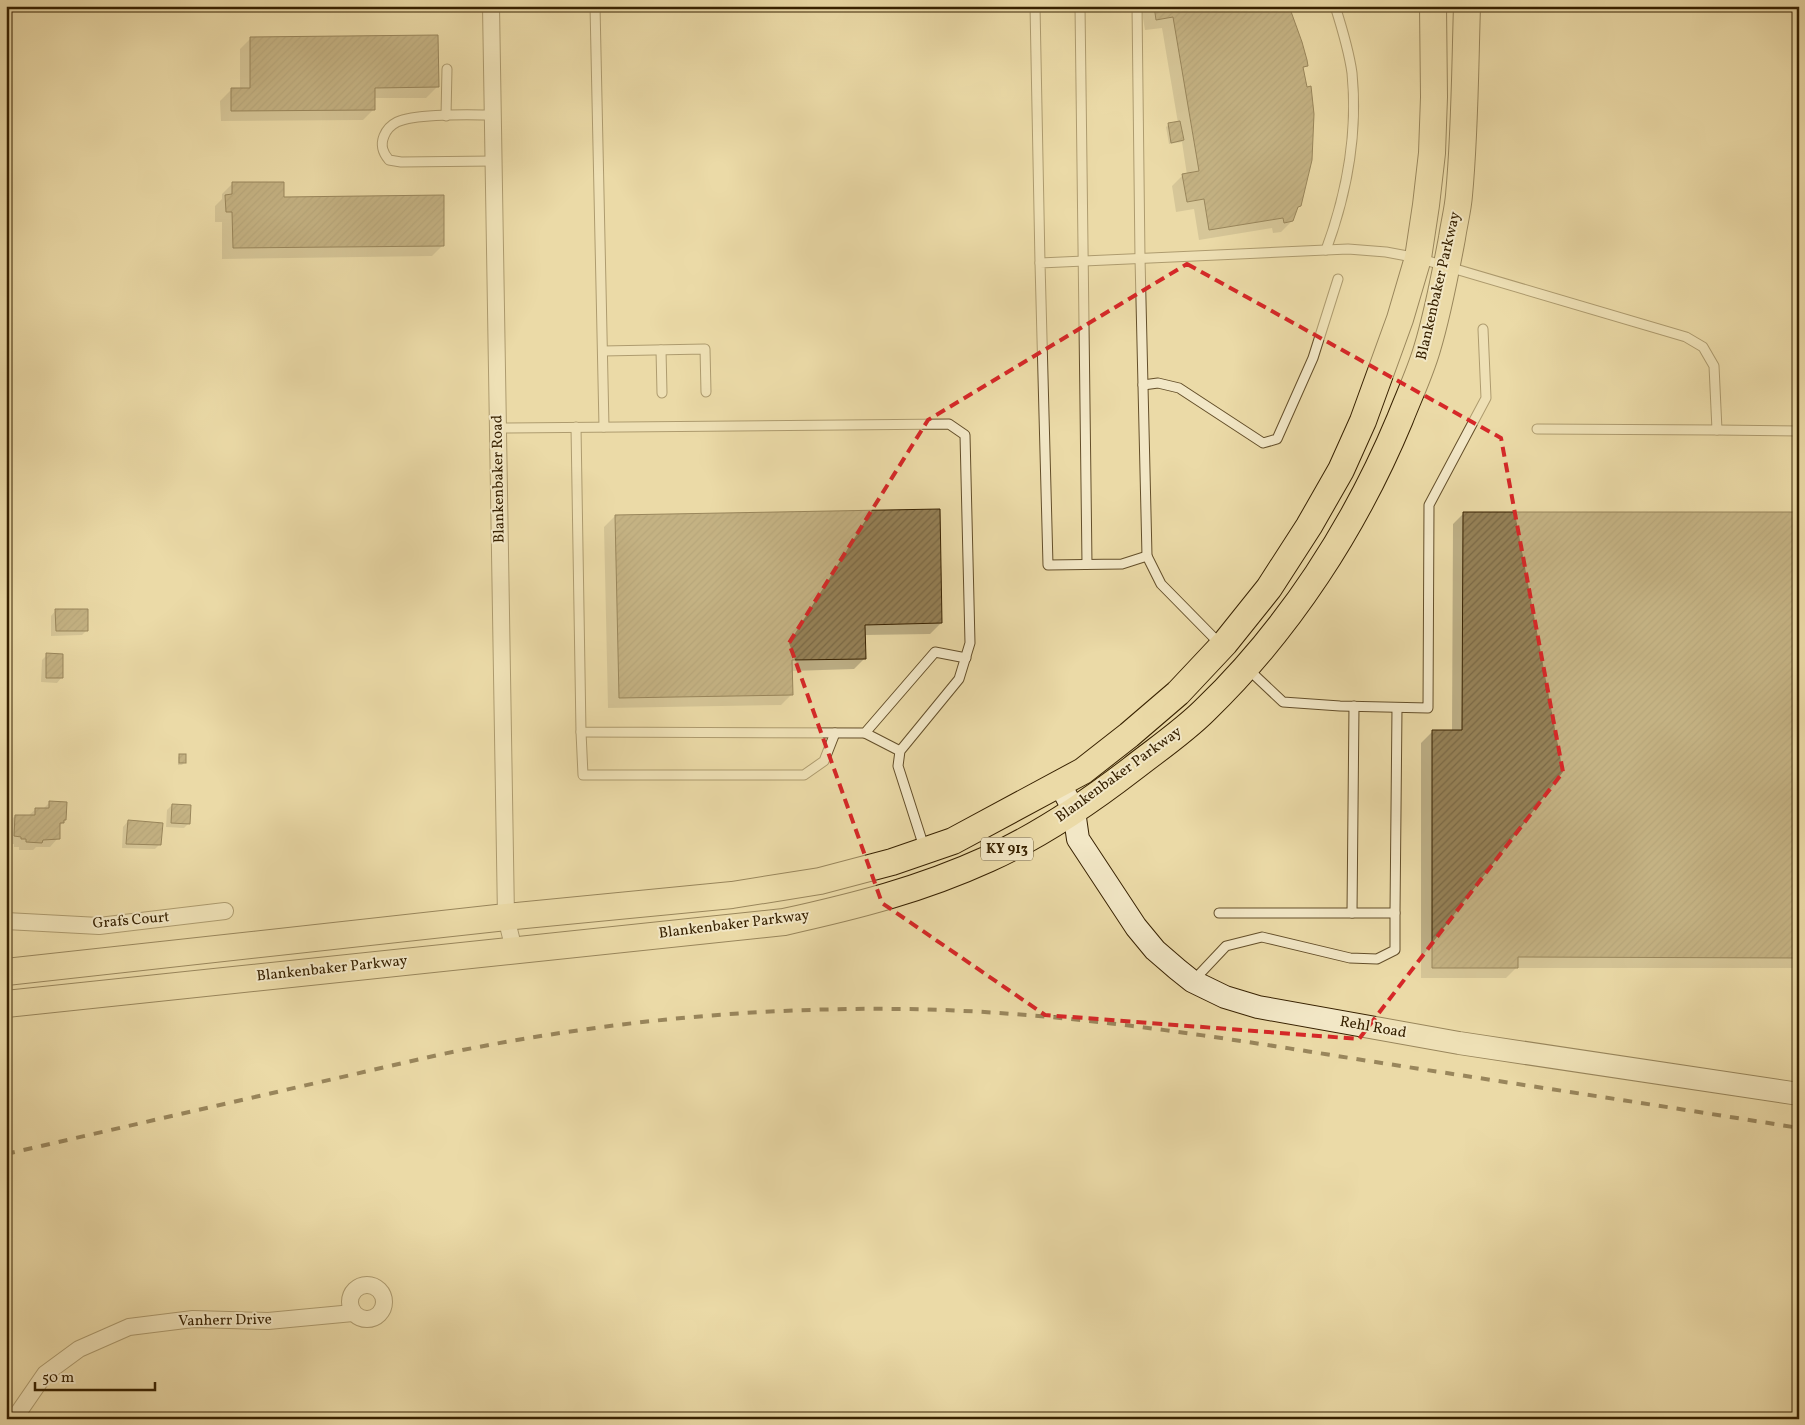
<svg xmlns="http://www.w3.org/2000/svg" width="1805" height="1425" font-family="Vollkorn,serif">
  <defs>
    <pattern id="building-hatch" width="6" height="6" patternUnits="userSpaceOnUse" patternTransform="scale(1.25)"><rect width="6" height="6" fill="#958157"/><path d="M-1 1l2-2M0 6l6-6M5 7l2-2" fill="none" stroke="#7a6946"/></pattern>
  </defs>
  <rect width="100%" height="100%" fill="#ebdaa7"/>
  <filter id="stains"><feTurbulence type="fractalNoise" baseFrequency=".004" numOctaves="4"/><feColorMatrix values="0 0 0 0 .2 0 0 0 0 .09 0 0 0 0 .02 0 0 0 .5 -.17"/></filter>
  <radialGradient id="worn" r=".72"><stop offset=".6" stop-color="#630" stop-opacity="0"/><stop offset="1" stop-color="#630" stop-opacity=".3"/></radialGradient>
  <g fill="#0003">
    <polygon points="1141,6 1287,6 1307,65 1302,70 1300,205 1295,210 1292,221 1281,232 1273,233 1272,228 1199,240 1194,209 1176,212 1172,186 1183,175 1187,175 1182,142 1169,144 1166,127 1169,124 1178,123 1162,28 1145,30"/>
    <polygon points="251,38 437,87 426,98 374,98 374,109 363,120 221,121 220,101 231,90 240,90 240,49"/>
    <polygon points="1799,121 1799,155 1796,155 1796,124"/>
    <polygon points="233,183 283,198 443,245 432,256 222,259 222,222 215,222 215,206 222,199 222,194"/>
    <polygon points="1464,513 1799,514 1799,968 1516,968 1506,978 1421,978 1421,743 1432,732 1452,732 1453,524"/>
    <polygon points="615,516 941,623 930,634 864,635 865,658 854,669 791,671 792,694 781,705 608,708 604,527"/>
    <polygon points="56,610 87,630 82,635 51,636 51,616"/>
    <polygon points="47,655 62,677 57,683 41,682 42,660"/>
    <polygon points="180,755 185,762 182,765 178,765 178,757"/>
    <polygon points="50,802 65,820 59,827 58,838 50,847 36,847 33,850 19,850 19,847 14,847 14,844 6,844 7,824 15,816 28,816 36,809 43,809"/>
    <polygon points="172,805 189,823 184,828 166,827 167,810"/>
    <polygon points="128,821 160,844 155,849 122,848 123,827"/>
  </g>
  <g fill="url(#building-hatch)" stroke="#372100">
    <polygon points="1154,6 1289,6 1302,42 1307,60 1308,66 1303,67 1307,87 1311,86 1314,114 1312,160 1301,206 1298,207 1293,221 1284,223 1283,218 1209,230 1204,199 1187,202 1182,174 1199,171 1173,17 1156,20"/>
    <polygon points="438,35 439,87 375,88 375,110 231,111 231,88 250,88 250,37"/>
    <polygon points="1180,121 1184,140 1171,143 1168,123"/>
    <polygon points="232,182 284,182 284,197 444,195 444,246 233,248 232,212 226,212 225,195 232,194"/>
    <polygon points="940,509 942,623 865,625 866,659 792,660 793,695 619,698 615,515"/>
    <polygon points="1463,512 1799,512 1799,958 1518,957 1518,968 1432,968 1432,730 1462,730"/>
    <polygon points="55,609 88,609 88,631 56,631"/>
    <polygon points="46,653 63,654 63,678 46,678"/>
    <rect x="179" y="754" width="7" height="9"/>
    <polygon points="49,801 67,802 66,820 64,820 64,823 60,823 60,839 43,840 42,843 26,842 26,839 21,839 21,837 14,836 15,815 35,815 35,808 49,808"/>
    <polygon points="172,804 191,805 190,824 171,823"/>
    <polygon points="128,820 163,823 161,845 126,844"/>
  </g>
  <g fill="none" stroke-linecap="round" stroke-linejoin="round">
    <g stroke="#644f2a" stroke-width="11">
      <g id="lane">
        <polyline points="595,6 604,427"/>
        <polyline points="1035,6 1040,263"/>
        <polyline points="1080,6 1087,564"/>
        <polyline points="1137,6 1140,258 1147,556 1161,584 1220,644"/>
        <polyline points="1752,6 1753,6"/>
        <path d="M493 115C470 115 416 113 397 122 391 125 386 131 384 136 380 146 383 153 389 160L401 162 494 161"/>
        <polyline points="446,116 447,69"/>
        <path d="M1326 250C1347 193 1358 134 1352 73 1349 51 1342 28 1335 6"/>
        <polyline points="661,350 662,393"/>
        <polyline points="603,351 705,349 706,392"/>
        <polyline points="1143,385 1158,383 1179,388 1263,443 1277,439 1313,358 1338,279"/>
        <polyline points="576,427 581,732 865,733 935,652 966,658"/>
        <polyline points="498,428 949,424 965,435 970,643 959,679 900,751 898,766 924,847"/>
        <polyline points="1717,430 1799,431"/>
        <polyline points="1147,556 1122,564 1048,565 1040,263 1348,249 1386,252 1418,258 1686,337 1703,347 1714,366 1717,430 1537,429"/>
        <polyline points="1248,669 1283,702 1340,706 1428,708 1429,505 1486,398 1483,329"/>
        <polyline points="581,732 583,775 804,775 824,761 835,733"/>
        <polyline points="865,733 900,751"/>
        <polyline points="1352,913 1354,706"/>
        <polyline points="1395,913 1397,708"/>
        <polyline points="1193,981 1226,946 1262,937 1350,958 1377,959 1395,950 1395,913 1219,913"/>
      </g>
    </g>
    <g stroke="#644f2a" stroke-width="18">
      <g id="street">
        <polyline points="491,6 506,917 514,950"/>
        <polyline points="6,921 99,926 225,911"/>
        <circle cx="367" cy="1302" r="17"/>
        <polyline points="14,1419 45,1374 79,1349 129,1327 193,1319 268,1321 353,1313"/>
      </g>
    </g>
    <g stroke="#372100" stroke-width="24">
      <polyline id="secondary" points="1060,784 1074,811 1078,839 1136,927 1155,950 1177,969 1192,981 1225,997 1258,1007 1459,1043 1799,1094"/>
    </g>
    <g stroke="#372100" stroke-width="28">
      <g id="primary">
        <polyline points="6,972 506,917 732,895 820,881 892,862 953,841 1083,771 1129,735 1178,693 1225,643 1269,588 1309,526 1341,470 1363,421 1400,319 1418,258 1426,205 1432,153 1434,97 1433,6"/>
        <path d="M6 1004 784 922C856 906 920 890 988 859 1039 836 1088 803 1132 769 1156 750 1183 732 1205 710 1289 629 1355 527 1400 419 1409 396 1420 373 1427 349 1438 313 1445 275 1452 238 1454 224 1458 209 1459 195 1465 132 1465 69 1467 6"/>
      </g>
    </g>
    <use href="#lane" stroke="#f2e7c6" stroke-width="9"/>
    <use href="#street" stroke="#f2e7c6" stroke-width="16"/>
    <use href="#secondary" stroke="#f2e7c6" stroke-width="22"/>
    <use href="#primary" stroke="#ebdaa7" stroke-width="26"/>
    <path stroke="#372100" stroke-width="4" stroke-dasharray="9 9" stroke-linecap="butt" d="M6 1154 438 1055C592 1023 745 1007 903 1009 1056 1011 1206 1035 1356 1059 1503 1082 1651 1104 1799 1128"/>
  </g>
  <path d="M0 0H1805V1425H0ZM1187 264 1501 438 1563 772 1359 1039 1045 1015 882 903 789 643 928 420Z" fill="#ebdaa7" fill-opacity=".55" fill-rule="evenodd"/>
  <path fill="none" stroke="#d62828" stroke-width="4" stroke-dasharray="10 6" stroke-linejoin="round" d="M1187 264 1501 438 1563 772 1359 1039 1045 1015 882 903 789 643 928 420Z"/>
  <g text-anchor="middle" dominant-baseline="central" stroke-width="4" stroke-linejoin="round" paint-order="stroke">
    <rect fill="#f2e7c6" stroke="#6f5c3b" stroke-width="1" x="981" y="837.5" width="52" height="23" rx="4"/>
    <g font-size="14" font-weight="bold" fill="#372100">
      <text x="1007" y="849">KY 913</text>
    </g>
    <g font-size="15" fill="#372100" stroke="#f2e7c6">
      <text transform="translate(1439 286) rotate(-77)">Blankenbaker Parkway</text>
      <text transform="translate(499 479) rotate(-91)">Blankenbaker Road</text>
      <text transform="translate(1119 775) rotate(-36)">Blankenbaker Parkway</text>
      <text transform="translate(131 921) rotate(-5)">Grafs Court</text>
      <text transform="translate(734 925) rotate(-7)">Blankenbaker Parkway</text>
      <text transform="translate(332 969) rotate(-6)">Blankenbaker Parkway</text>
      <text transform="translate(1373 1028) rotate(10)">Rehl Road</text>
      <text transform="translate(225 1321) rotate(-1)">Vanherr Drive</text>
    </g>
  </g>
  <rect width="1805" height="1425" fill="none" stroke="#ebdaa7" stroke-width="25"/>
  <rect x="8" y="8" width="1790" height="1410" fill="none" stroke="#372100" stroke-width="2.5"/>
  <rect x="12" y="12" width="1780" height="1400" fill="none" stroke="#372100"/>
  <path d="M35 1382v8h120v-8" fill="none" stroke="#372100" stroke-width="2.5"/>
  <text x="42" y="1382" font-size="15" fill="#372100" stroke="#f2e7c6" stroke-width="4" paint-order="stroke">50 m</text>
  <rect width="100%" height="100%" filter="url(#stains)"/>
  <rect width="100%" height="100%" fill="url(#worn)"/>
</svg>
